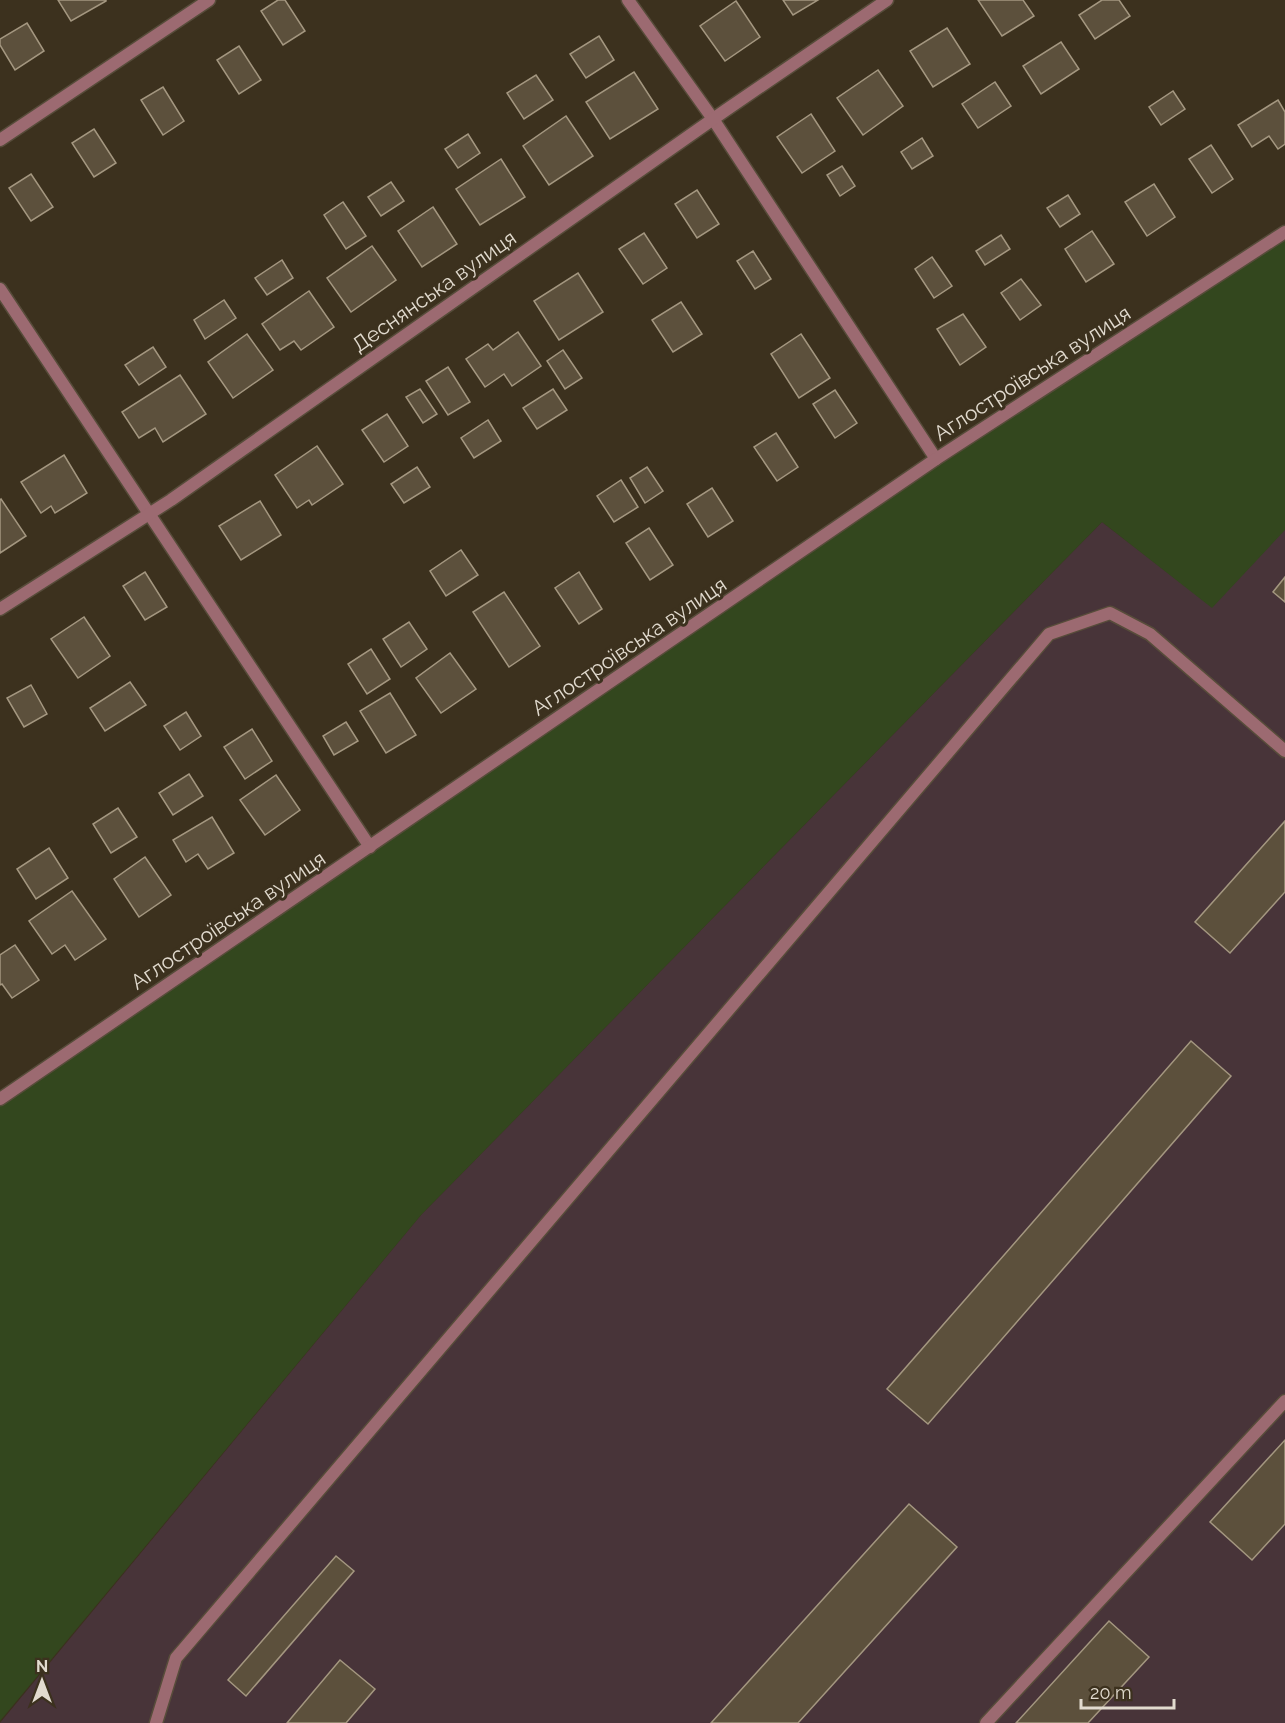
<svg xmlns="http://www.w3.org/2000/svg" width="1285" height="1723" font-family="Raleway,sans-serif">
  <rect width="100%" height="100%" fill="#3c311e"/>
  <polygon fill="#483439" points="1102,522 1212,607 1285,529 1285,1723 0,1723 421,1215"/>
  <polygon fill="#33471e" points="1285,232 1285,530 1212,608 1102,522 421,1215 0,1721 0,1099 936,459"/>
  <g fill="#5c503c" stroke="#a49780" stroke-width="1.5">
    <polygon points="58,0 106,0 106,1 71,21"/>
    <polygon points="278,0 285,0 305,31 283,45 261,11"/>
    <polygon points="783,0 818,0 793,15"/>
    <polygon points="978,0 1023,0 1034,16 1002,36"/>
    <polygon points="1102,0 1119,0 1130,16 1095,39 1079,15"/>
    <polygon points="736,1 760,37 725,61 700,26"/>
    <polygon points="27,23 44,51 15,70 0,45 0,39"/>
    <polygon points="947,28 970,64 933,87 910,51"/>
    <polygon points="599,36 614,60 586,78 570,54"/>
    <polygon points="1061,42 1079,69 1041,94 1023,66"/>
    <polygon points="239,46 261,80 239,94 217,60"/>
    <polygon points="878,70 903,106 863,135 837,98"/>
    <polygon points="634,72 658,109 610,139 586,102"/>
    <polygon points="536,75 553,100 524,119 507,93"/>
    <polygon points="995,82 1011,106 978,128 962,104"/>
    <polygon points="163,87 184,121 163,135 141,100"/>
    <polygon points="1173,91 1185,109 1161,125 1149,107"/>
    <polygon points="1278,100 1285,112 1285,144 1278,149 1269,136 1252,147 1238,125"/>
    <polygon points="811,114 835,151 802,173 777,137"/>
    <polygon points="566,116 593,156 549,185 523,146"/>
    <polygon points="94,129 116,163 94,177 72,143"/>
    <polygon points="468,134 480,153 458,168 445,149"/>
    <polygon points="922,138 933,156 912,169 901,152"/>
    <polygon points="1211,145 1233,179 1212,193 1189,159"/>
    <polygon points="501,159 525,197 480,225 456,189"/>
    <polygon points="842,166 855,186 840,196 827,175"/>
    <polygon points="31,174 53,207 31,221 9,188"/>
    <polygon points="391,182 404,201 381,216 368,197"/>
    <polygon points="1154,184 1175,217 1147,236 1125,202"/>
    <polygon points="697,190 719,224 697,238 675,204"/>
    <polygon points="1068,195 1080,214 1060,227 1047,208"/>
    <polygon points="343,202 366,236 346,249 324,215"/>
    <polygon points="433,207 457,244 422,267 398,231"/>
    <polygon points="1092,231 1114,264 1086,282 1065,249"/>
    <polygon points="644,233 667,268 643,284 619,249"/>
    <polygon points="1001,235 1010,249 985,265 976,251"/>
    <polygon points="372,246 396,280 351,312 327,278"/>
    <polygon points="753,251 771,279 755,289 737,261"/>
    <polygon points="932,257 952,286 934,298 915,269"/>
    <polygon points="282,260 293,278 267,295 255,278"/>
    <polygon points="578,273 603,312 559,340 534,301"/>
    <polygon points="1021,279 1041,305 1020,320 1001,293"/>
    <polygon points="309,291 334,327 301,350 294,341 280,350 262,324"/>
    <polygon points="224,300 236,318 205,339 194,320"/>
    <polygon points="681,302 702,334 673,352 652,320"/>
    <polygon points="963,314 986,347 960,365 937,329"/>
    <polygon points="518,332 541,366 512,386 504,374 485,387 466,359 488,344 493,350"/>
    <polygon points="247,334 273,370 233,398 208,362"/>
    <polygon points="801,334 830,378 799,398 771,354"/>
    <polygon points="153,347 166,367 139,385 125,365"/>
    <polygon points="563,350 582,378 565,389 547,361"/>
    <polygon points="448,367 470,402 448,415 426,381"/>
    <polygon points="180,375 206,414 163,442 155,428 139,438 122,412"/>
    <polygon points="420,389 437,414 423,423 406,397"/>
    <polygon points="553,389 567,410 537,429 523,408"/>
    <polygon points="835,390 857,423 835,438 813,404"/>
    <polygon points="387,414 408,446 384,462 362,430"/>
    <polygon points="488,420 501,441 474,458 461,438"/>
    <polygon points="776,433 798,467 777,481 754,447"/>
    <polygon points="317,446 343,484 312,505 309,500 297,508 275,475"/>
    <polygon points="64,455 87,493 55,513 51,506 41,513 21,482"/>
    <polygon points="417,467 430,487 404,503 391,484"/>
    <polygon points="647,467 663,491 645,503 630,478"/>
    <polygon points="621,480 638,507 614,522 597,496"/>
    <polygon points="712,488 733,521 708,537 687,504"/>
    <polygon points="1,499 26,536 0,553 0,500"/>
    <polygon points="260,501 281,535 241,560 219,526"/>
    <polygon points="649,528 673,565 650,580 626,543"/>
    <polygon points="461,550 478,575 446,596 430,571"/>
    <polygon points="145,572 167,607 145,620 123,586"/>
    <polygon points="579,572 602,609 579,624 555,588"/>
    <polygon points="1285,577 1285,602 1273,592"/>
    <polygon points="504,592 540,646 509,667 473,612"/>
    <polygon points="84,617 110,656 78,678 51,639"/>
    <polygon points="409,622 427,649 401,667 383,639"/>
    <polygon points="371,649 390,679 367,694 348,664"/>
    <polygon points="450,653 476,689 441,713 416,678"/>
    <polygon points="130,682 146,705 105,731 90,708"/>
    <polygon points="31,685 47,714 24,727 7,698"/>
    <polygon points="390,693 416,735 386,753 360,711"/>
    <polygon points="186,712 201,736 180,750 164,726"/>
    <polygon points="346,722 358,741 334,755 323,736"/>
    <polygon points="252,729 272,761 245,779 224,747"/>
    <polygon points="189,774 203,796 173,815 159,793"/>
    <polygon points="276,775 300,810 265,835 240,800"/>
    <polygon points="118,808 137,837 111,853 93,824"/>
    <polygon points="212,817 234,853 208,869 198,854 186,862 173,840"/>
    <polygon points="1285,821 1285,892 1230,953 1195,922"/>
    <polygon points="49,848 68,878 36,899 17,869"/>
    <polygon points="145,857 171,895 139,917 114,879"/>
    <polygon points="72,891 106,939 75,960 65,945 52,954 29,921"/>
    <polygon points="15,945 39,980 12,998 2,984 0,985 0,955"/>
    <polygon points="1191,1041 1231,1076 928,1424 887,1389"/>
    <polygon points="1285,1440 1285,1524 1252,1560 1210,1522"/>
    <polygon points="909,1504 957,1547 798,1723 711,1723"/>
    <polygon points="336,1556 354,1571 246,1696 228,1680"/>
    <polygon points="1109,1621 1149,1657 1088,1723 1016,1723"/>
    <polygon points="340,1660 375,1689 346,1723 287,1723"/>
  </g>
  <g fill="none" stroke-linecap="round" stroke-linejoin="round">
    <g stroke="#574c3a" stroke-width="15">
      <g id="service">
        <polyline points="156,1723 176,1658 1049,634 1110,613 1150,634 1285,751"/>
        <polyline points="986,1723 1285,1401"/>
      </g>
    </g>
    <g stroke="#574c3a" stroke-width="15">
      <g id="minor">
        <polyline points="628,0 713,119 936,459"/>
        <polyline points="0,140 209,0"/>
        <polyline points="0,289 370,847"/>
        <polyline points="0,609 171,500 726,110 887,0"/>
        <polyline points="0,1099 936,459 1285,232"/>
      </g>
    </g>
    <use href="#service" stroke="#9c6a71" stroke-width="12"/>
    <use href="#minor" stroke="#9c6a71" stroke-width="12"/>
  </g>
  <g text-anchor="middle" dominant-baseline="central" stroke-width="6" stroke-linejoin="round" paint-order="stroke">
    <g font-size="21" fill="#e2dbcf" stroke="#3c311e">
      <text transform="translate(434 291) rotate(-35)">Деснянська вулиця</text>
      <text transform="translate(1032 373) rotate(-33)">Аглостроївська вулиця</text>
      <text transform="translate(629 646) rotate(-34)">Аглостроївська вулиця</text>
      <text transform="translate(228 920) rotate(-34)">Аглостроївська вулиця</text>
    </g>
  </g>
  <g transform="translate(42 1681)" stroke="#3c311e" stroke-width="4.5" paint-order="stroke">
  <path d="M0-4.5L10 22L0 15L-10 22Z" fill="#e2dbcf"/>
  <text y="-9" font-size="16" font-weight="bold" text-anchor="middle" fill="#e2dbcf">N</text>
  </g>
  <path d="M1081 1699v9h93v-9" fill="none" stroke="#e2dbcf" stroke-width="3"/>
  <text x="1090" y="1699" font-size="18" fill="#e2dbcf" stroke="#3c311e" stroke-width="4.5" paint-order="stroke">20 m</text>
</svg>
